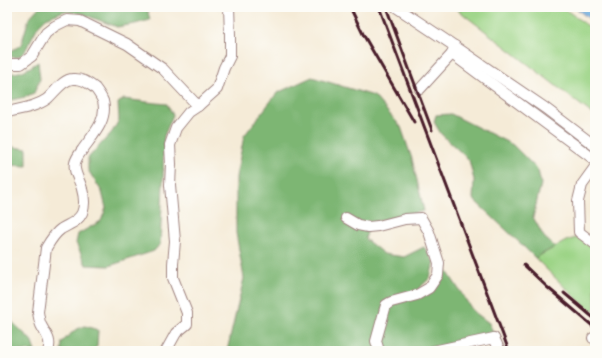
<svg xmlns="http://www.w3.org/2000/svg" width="602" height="358" font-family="Caveat,sans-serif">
  <rect width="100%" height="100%" fill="#fdfcf7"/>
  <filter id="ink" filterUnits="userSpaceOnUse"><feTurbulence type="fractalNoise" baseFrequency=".025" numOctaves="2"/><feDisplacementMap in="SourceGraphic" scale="8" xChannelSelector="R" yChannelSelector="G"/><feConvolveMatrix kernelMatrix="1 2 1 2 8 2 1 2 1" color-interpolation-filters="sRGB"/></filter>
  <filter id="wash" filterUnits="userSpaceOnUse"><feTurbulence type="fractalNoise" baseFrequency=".012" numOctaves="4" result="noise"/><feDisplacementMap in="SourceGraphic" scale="16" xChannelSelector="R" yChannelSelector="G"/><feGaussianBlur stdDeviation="0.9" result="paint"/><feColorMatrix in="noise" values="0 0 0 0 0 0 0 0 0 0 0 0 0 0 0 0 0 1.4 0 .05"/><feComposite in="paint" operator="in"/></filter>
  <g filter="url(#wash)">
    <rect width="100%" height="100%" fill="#f5ebd7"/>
    <g fill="#9cd486" stroke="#737a58">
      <polygon points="454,7 562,7 595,31 595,116"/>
      <polygon points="579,237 595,249 595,308 592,312 578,300 535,258 566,241"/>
    </g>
    <g fill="#7db673" stroke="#646a4f">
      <polygon points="39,7 147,7 148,12 150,20 135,24 117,27 83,14 64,11 46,18 38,26 24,53 18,57 10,57 7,56 7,51 11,51 21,45 29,18"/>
      <path d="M38 62 40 79 34 93 25 97 7 101V73C20 74 28 69 38 62Z"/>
      <polygon points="312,77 374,96 401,127 412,159 424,211 370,223 365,239 384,254 404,257 424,247 434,262 430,278 415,292 384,303 378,351 227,351 244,278 236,233 236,177 244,136 277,93"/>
      <polygon points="124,99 147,102 167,104 173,115 164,136 163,185 160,244 154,251 109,266 86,265 76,243 78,234 101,221 106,208 102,192 88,170 88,158 112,132 119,120 118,103"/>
      <polygon points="451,114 513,145 538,170 541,184 533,217 544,237 555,247 535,258 520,243 473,199 474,180 469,160 441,134 434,122 436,115"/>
      <polygon points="7,146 27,149 27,166 7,165"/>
      <polygon points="445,268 473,311 489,323 494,334 429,349 413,351 386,351 382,349 379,341 389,309 393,305 432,291 441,280"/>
      <polygon points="7,317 31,340 35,351 7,351"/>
      <polygon points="85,326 98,330 97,346 93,351 61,351 62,342 75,330"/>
    </g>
    <polygon fill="#67a8db" stroke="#586483" points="574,7 595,7 595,23"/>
  </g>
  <g filter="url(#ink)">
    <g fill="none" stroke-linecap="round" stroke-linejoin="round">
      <g stroke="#a08581" stroke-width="12">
        <g id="minor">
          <polyline points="396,7 450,43 545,108 595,146"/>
          <polyline points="455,46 452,54 595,160"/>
          <polyline points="7,64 21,64 32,56 46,33 55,26 67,20 80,21 127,44 163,69 198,106"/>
          <polyline points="420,89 452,54"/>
          <path d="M7 112C20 109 36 107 47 99 55 92 63 79 73 79 82 78 88 83 95 88 98 92 101 96 103 101 108 120 93 135 83 149 80 153 76 158 75 163 73 172 80 180 82 189 84 196 85 206 82 213 78 222 69 224 61 229 54 234 50 241 46 248L38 312C39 317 39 321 41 325 46 335 52 340 48 351"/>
          <polyline points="595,167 582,185 578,201 579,232 595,244"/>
          <polyline points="346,218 358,225 368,227 378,226 405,219 421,218 429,232 439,263 438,275 429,288 417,295 391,302 386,305 376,341 379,351"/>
          <polyline points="593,338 595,339"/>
          <polyline points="166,351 176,333 187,324 187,313 173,278 173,264 175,241 170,185 171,164 170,145 176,128 189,112 198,106 217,89 224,68 230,56 230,35 229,7"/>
          <polyline points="433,351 494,338 500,351"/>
        </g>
      </g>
      <use href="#minor" stroke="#fff" stroke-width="10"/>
      <g stroke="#4a1f2b" stroke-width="3">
        <polyline points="350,7 364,36 414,122"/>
        <polyline points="379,7 509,351"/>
        <polyline points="386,7 432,130"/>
        <polyline points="524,265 547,287 595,328"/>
        <polyline points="564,293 595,319"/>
      </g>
    </g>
  </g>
  <rect width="602" height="358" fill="none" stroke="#fdfcf7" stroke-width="24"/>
</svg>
